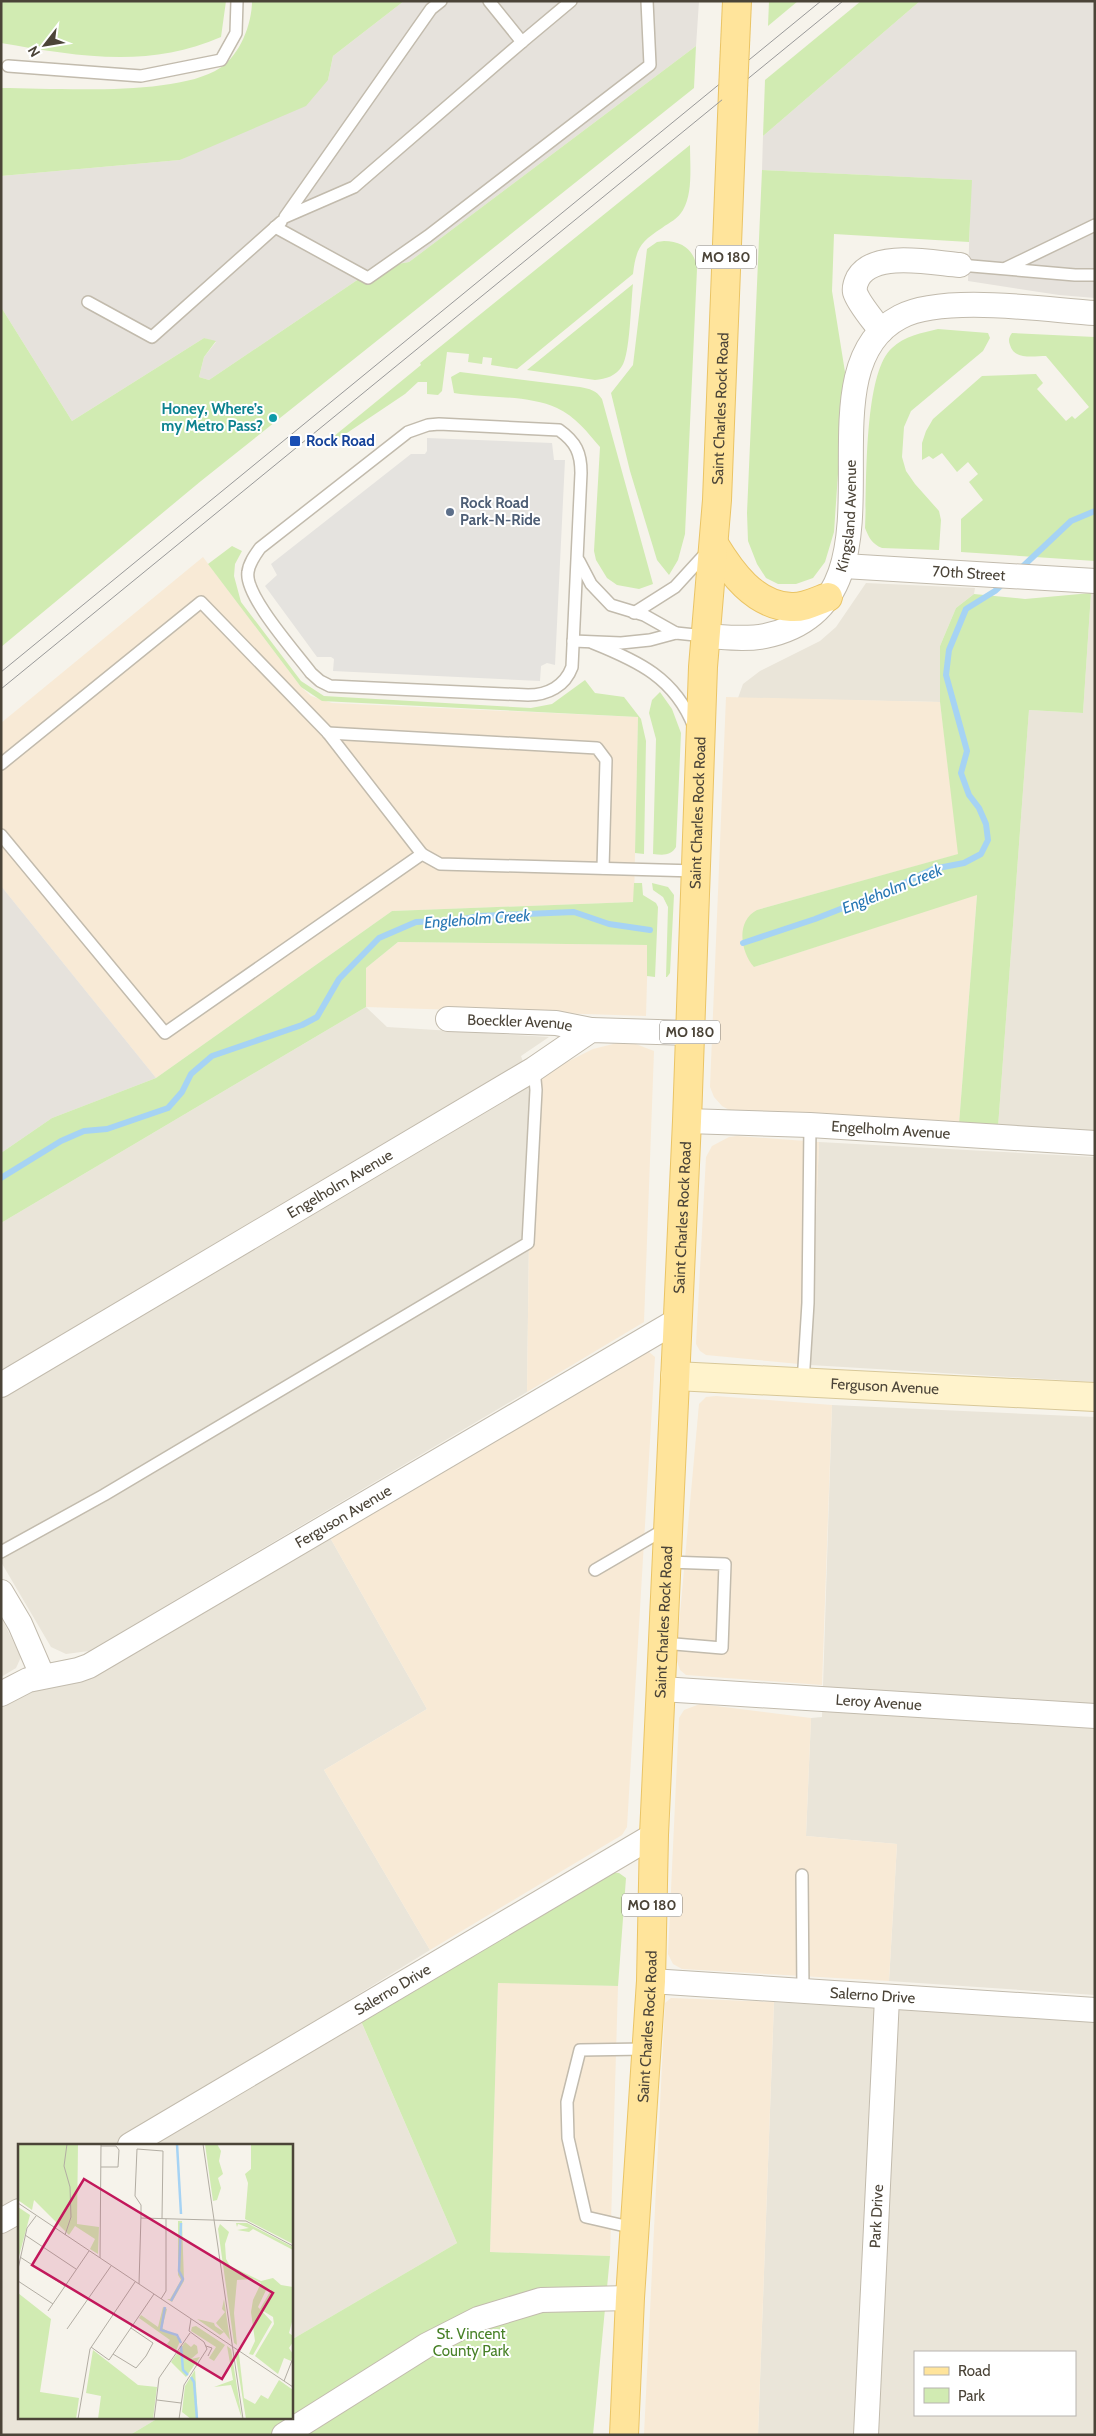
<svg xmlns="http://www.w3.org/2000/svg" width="1096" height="2436" font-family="Cabin,sans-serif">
  <rect width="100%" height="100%" fill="#f6f3eb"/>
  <g fill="#eae5d9" fill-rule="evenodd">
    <polygon points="866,583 975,588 974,594 956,608 940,646 940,702 738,698 743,684 760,671 820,641 836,627"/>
    <polygon points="1091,593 1095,594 1095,1134 998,1127 1029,710 1083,713"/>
    <polygon points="366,1007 387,1027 549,1037 521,1056 531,1085 527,1392 89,1651 66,1654 51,1647 1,1562 1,1223"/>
    <polygon points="819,1142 1095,1157 1095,1382 810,1365"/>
    <polygon points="832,1405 1095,1417 1095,1995 889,1981 897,1844 806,1836 811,1718 822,1717"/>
    <polygon points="328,1534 427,1709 324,1770 430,1950 349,2000 360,2019 457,2243 291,2340 291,2145 19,2145 19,2417 160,2417 130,2435 1,2435 1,1706 25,1691"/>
    <polygon points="1,1617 21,1657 16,1668 1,1677"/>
    <path d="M774 2002 1095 2021V2435H758ZM915 2352H1075V2415H915Z"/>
  </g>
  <g fill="#f8ead6">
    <polygon points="203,557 301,687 311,696 332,703 638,717 634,902 392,911 156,1078 1,886 1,723"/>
    <polygon points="726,697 940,702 959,854 757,910 754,967 977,894 959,1124 733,1112 722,1106 714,1097 710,1087"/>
    <polygon points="398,942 648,945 646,1016 366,1007 366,968"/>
    <polygon points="617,1043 633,1043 654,1051 644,1322 527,1392 531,1085 563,1064 593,1049"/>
    <polygon points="737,1136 819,1142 810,1365 706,1355 700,1351 696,1344 706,1157 712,1146 729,1137"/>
    <polygon points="649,1352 655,1357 627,1827 622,1835 430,1950 324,1770 427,1709 328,1534 637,1355"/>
    <polygon points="716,1396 832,1405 822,1685 686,1675 680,1670 676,1658 699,1404 706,1397"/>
    <polygon points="700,1704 811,1718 806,1836 897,1844 889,1981 682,1969 673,1964 668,1954 679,1718 684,1710"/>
    <polygon points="498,1982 618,1986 610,2256 490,2252"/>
    <polygon points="671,1998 774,2002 758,2435 644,2435 665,2003"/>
  </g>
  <g fill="#e6e2dc">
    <polygon points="404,1 699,1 696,46 409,262 375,268 209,380 199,377 204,357 216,342 204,338 72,421 1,307 1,176 180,160 328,80 333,56"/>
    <polygon points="920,1 1095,1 1095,298 1059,295 968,281 971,180 762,170 763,136"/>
    <polygon points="1,886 156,1078 52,1118 1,1153"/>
  </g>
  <g fill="#d1ebb2">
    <path d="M1 1H226L221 37C149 69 76 56 1 43Z"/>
    <path d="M252 1H404L333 56 328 80 306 106 180 160 1 176V88C56 88 176 97 220 68 240 55 252 24 252 1Z"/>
    <polygon points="769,1 798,1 768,26"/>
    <polygon points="861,1 920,1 763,136 765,80"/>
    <polygon points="696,46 694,88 201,481 1,647 1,307 72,421 204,338 216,341 204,357 199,377 209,380 375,268 409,262"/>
    <path d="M690 145C690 166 693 193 683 210 678 219 670 222 662 228 640 242 636 249 633 274L517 369 491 365 492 358 483 357 482 364 468 362 469 354 447 352 442 391 438 395 427 394V382H418L405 394 335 441 333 437 421 365 420 363Z"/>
    <polygon points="762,170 972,180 969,242 834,234 832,291 845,372 834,532 825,562 813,578 796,584 778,584 766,578 757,564 748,541 747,513"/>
    <path d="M664 241C683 241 695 251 697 269L685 534 678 560 669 575 657 560 630 471 611 393 633 365 647 249 657 242Z"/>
    <path d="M633 284C631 301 630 355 622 366 616 376 606 379 595 380L527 370Z"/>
    <path d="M938 329 988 333 990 338 983 351 911 411 904 427 902 457 906 471 915 484 939 511 941 520 939 550 882 548C872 544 869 538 865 528 867 489 863 373 892 348 904 336 922 333 938 329Z"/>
    <path d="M1012 333 1095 337V561L961 552V519L983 500 969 482 978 474 968 462 957 472 942 453 933 459 929 456 922 460V443L926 431 933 419 982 376 1036 374 1043 383 1037 389 1066 421 1072 416 1075 419 1089 407 1046 356C1033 356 1014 360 1010 345 1008 340 1009 337 1012 333Z"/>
    <path d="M460 372 580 387C590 389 596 390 602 399L653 584 639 589 617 585 607 578 596 560 594 551 600 447C588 433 575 416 557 408 529 395 485 398 454 393L451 377Z"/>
    <polygon points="232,546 242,551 235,564 234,576 241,602 301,681 324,696 531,708 552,704 585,680 595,693 624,697 641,719 646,741 644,854 635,853 638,717 322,701 301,687 208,564"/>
    <path d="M1091 593 1083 713 1029 710 998 1127 959 1124 977 895 754 967C740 951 736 921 757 910L958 854 940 702V646L956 608 974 594 1025 599Z"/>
    <path d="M660 692 672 709 681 733 676 847C671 856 663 855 653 854L656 739 649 713 652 700Z"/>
    <polygon points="634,883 642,883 643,895 656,903 658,907 655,977 647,976 647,945 398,942 366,968 366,1007 1,1223 1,1153 52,1118 156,1078 392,911 633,902"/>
    <polygon points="652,883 668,887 674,895 670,973 667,977 666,977 668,907 663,897 653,890"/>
    <polygon points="608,1872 619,1873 626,1878 618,1986 498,1983 490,2252 610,2256 593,2435 130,2435 160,2417 291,2417 291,2340 457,2243 361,2021"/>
  </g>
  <polygon fill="#e5e3df" points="427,438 552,443 554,460 565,460 555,665 547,663 541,666 540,681 333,671 334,659 331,657 317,657 265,586 277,575 271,564 411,454 425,454 427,451"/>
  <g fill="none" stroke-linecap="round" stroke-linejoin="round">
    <g stroke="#a6d3f4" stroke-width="6">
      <polyline points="1019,570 1071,521 1095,511"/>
      <polyline points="743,943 815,919 894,888 933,869 964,863 981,854 988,840 986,824 979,808 969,795 961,773 967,751 946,675 949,650 966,609 995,591 1006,581"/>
      <polyline points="1,1178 61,1141 84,1131 107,1129 168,1108 182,1092 191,1074 212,1056 302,1025 317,1017 339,979 379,938 416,922 459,920 479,916 574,912 609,924 650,930"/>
    </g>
    <g stroke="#c2bbad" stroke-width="14">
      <g id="lane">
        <polyline points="441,1 431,9 285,217 354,187 522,42"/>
        <polyline points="489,1 522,42 571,1"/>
        <polyline points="8,66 141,76 221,60 236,33 237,1"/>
        <polyline points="275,227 368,278 428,236 650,65 647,1"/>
        <polyline points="960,265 1075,275 1095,275"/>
        <polyline points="1006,268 1095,225"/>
        <polyline points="88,302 152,337 281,222"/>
        <path d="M439 424 559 430C576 442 581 453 581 473L572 667C565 686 548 695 528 695L330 686 320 681 311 673C296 653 244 595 248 572 249 563 255 555 260 548L408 432 428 425Z"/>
        <polyline points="579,561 591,584 611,605 644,615 676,633"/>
        <polyline points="634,613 675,587 707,552"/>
        <polyline points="573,641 621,643 650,640 676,633 705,636"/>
        <path d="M593 643C638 661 675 678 694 727"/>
        <polyline points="328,733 597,748 606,760 603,868"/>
        <polyline points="1,764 201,602 328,733 422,854 440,864 696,871"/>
        <polyline points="1,835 165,1033 422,854"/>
        <polyline points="803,1383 808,1303 810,1125"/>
        <polyline points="1,1552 104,1495 528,1243 536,1090 534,1069"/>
        <polyline points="595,1570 667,1528"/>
        <polyline points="663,1643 722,1648 725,1564 668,1562"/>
        <polyline points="802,1875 803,1992"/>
        <polyline points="634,2228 586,2217 568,2138 567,2102 580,2050 646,2049"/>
      </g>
    </g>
    <g stroke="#c2bbad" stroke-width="26">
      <g id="street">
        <path d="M881 331C874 321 858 303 855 292 854 287 856 282 858 278 874 250 933 263 960 265"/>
        <path id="s1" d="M844 566 1095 581"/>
        <path id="s2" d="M705 636C725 637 745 640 765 636 923 603 791 374 900 317 943 294 1046 310 1095 313"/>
        <path id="s3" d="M448 1019 556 1023 591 1030"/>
        <path id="s4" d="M687 1121 810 1125 1095 1143"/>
        <path id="s5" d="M1 1385 534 1069 591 1030 690 1033"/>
        <polyline points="1,1592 20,1624 42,1675"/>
        <path id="s6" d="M661 1689 1095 1716"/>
        <path id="s7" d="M1 1694 28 1680 78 1670 89 1666 678 1320"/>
        <path id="s8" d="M651 1981 1095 2010"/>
        <path id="s9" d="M130 2145 654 1835"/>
        <polyline points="1,2221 19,2211"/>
        <polyline points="284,2435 427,2345 478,2319 541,2300 630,2298"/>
        <path id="s10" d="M866 2435 887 1998"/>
      </g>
    </g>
    <g stroke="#d8c899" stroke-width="30">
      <g id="secondary">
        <path id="s11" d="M675 1376 1095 1397"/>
      </g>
    </g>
    <g stroke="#eac465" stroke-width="30">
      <g id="primary">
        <path d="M714 544C731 572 754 605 791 607 804 608 816 601 828 597"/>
        <path id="s12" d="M624 2435 630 2298 651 1981 654 1835 687 1121 703 667 717 500 733 91"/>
      </g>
    </g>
    <use href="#lane" stroke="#fff" stroke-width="11"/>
    <use href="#street" stroke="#fff" stroke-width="24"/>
    <use href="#secondary" stroke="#fff3cc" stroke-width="28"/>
    <use href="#primary" stroke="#ffe49b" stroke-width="28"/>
    <g stroke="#999" stroke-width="1">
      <polyline points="1,672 821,1"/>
      <polyline points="1,689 843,1"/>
    </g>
    <g stroke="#eac465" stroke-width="30" stroke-linecap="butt">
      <polyline id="primary-bridge" points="733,91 737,1"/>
    </g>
    <use href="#primary-bridge" stroke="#ffe49b" stroke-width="28"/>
  </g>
  <circle fill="#0f9aa8" stroke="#fff" stroke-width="2" cx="273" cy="418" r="5"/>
  <rect fill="#1a4fb4" stroke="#fff" stroke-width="2" x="289" y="435" width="12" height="12" rx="2.5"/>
  <circle fill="#5c6f8a" stroke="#fff" stroke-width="2" cx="450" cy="512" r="5"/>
  <g text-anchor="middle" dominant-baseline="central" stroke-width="4" stroke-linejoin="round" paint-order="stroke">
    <g fill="#fff" stroke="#817c74" stroke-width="1">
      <rect x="696" y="245.5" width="60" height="23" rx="4"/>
      <rect x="660" y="1020.5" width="60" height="23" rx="4"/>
      <rect x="622" y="1893.5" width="60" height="23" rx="4"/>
    </g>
    <g font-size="14" font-weight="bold" fill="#4b4438">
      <text x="726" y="257">MO 180</text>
      <text x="690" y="1032">MO 180</text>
      <text x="652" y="1905">MO 180</text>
    </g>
    <g font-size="15" font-weight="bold" fill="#0d838f" stroke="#fff" text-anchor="end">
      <text x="263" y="409">Honey, Where’s<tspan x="263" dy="17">my Metro Pass?</tspan></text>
    </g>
    <g font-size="15" fill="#4b4438" stroke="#fff">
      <text stroke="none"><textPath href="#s12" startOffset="2029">Saint Charles Rock Road</textPath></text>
      <text stroke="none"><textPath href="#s2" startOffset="221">Kingsland Avenue</textPath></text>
      <text stroke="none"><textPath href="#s1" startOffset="125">70th Street</textPath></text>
      <text stroke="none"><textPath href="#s12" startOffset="1624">Saint Charles Rock Road</textPath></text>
      <text stroke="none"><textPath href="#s3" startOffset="72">Boeckler Avenue</textPath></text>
      <text stroke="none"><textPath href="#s4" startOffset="204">Engelholm Avenue</textPath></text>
      <text stroke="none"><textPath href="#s5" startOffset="394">Engelholm Avenue</textPath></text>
      <text stroke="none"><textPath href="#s12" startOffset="1219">Saint Charles Rock Road</textPath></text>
      <text stroke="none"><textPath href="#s11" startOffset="210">Ferguson Avenue</textPath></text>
      <text stroke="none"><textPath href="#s7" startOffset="388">Ferguson Avenue</textPath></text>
      <text stroke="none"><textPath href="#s12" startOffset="814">Saint Charles Rock Road</textPath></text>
      <text stroke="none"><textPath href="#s6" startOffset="218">Leroy Avenue</textPath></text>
      <text stroke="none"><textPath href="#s9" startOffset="305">Salerno Drive</textPath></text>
      <text stroke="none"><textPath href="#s8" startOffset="222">Salerno Drive</textPath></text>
      <text stroke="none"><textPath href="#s12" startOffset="409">Saint Charles Rock Road</textPath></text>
      <text stroke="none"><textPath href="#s10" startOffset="219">Park Drive</textPath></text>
    </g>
    <g font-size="15" font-weight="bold" fill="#164399" stroke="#fff" text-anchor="start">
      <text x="306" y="441">Rock Road</text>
    </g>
    <g font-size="15" font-weight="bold" fill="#4e5e75" stroke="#fff" text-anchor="start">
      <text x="460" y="503">Rock Road<tspan x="460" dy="17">Park-N-Ride</tspan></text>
    </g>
    <g font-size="15" fill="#488127" stroke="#fff">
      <text x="471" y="2334">St. Vincent<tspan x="471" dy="17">County Park</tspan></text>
    </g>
    <g font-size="16" font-style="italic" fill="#2978b4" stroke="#fff">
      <text transform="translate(892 889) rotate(-22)">Engleholm Creek</text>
      <text transform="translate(477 919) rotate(-4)">Engleholm Creek</text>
    </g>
  </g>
  <g transform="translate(18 2144)">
    <rect width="275" height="275" fill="#f6f3eb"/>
    <path d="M0 0H60L59 80 81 83 80 110 72 105 77 95 57 82 51 91 16 56 14 66 0 56ZM187 0H199L203 7 201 17 205 30 200 34 203 44 199 56 195 57ZM233 0H275V100L227 75 230 39 227 30 233 25ZM0 63 12 71 0 116ZM160 77H164L166 137 154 158 149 155H152L163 136 160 131ZM218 79H229L275 103V106L235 85 231 88 219 86 231 84 220 80 219 83ZM202 80 211 88 207 100 208 115 212 122 243 137 255 134 263 141 275 143V174L271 189 275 192V198L271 204 275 210 273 217 266 214 260 230 237 212 256 180 255 173 242 165 253 146 249 144 240 163 254 178 235 211 231 210 237 197 233 168 235 156 243 139 235 135 219 136 216 169 219 201 216 199 200 85ZM0 149 33 175 22 248 61 254 58 275H0ZM206 155 212 196 206 188 202 191 179 175 196 179 197 182 206 188 198 179 207 168 204 165ZM145 163 149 165 144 184 163 195 158 207 149 200 152 196 121 174 123 171 140 183ZM178 182 207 201 196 217 191 214 198 203 173 187 174 183ZM167 198 173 203 176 200 179 202 180 209 173 215 182 213 168 233 153 218ZM209 202 213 205 224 275 213 241 196 243 215 236ZM75 206 120 241 139 243 135 275H80L83 252 68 249ZM217 208 221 210 226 254 237 260 243 251 250 255 261 236 275 246V275H228ZM177 226 180 275H173L164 268 167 242Z" fill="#d1ebb2"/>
    <path fill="none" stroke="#a6d3f4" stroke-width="2.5" d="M159 0 163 70M153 157 165 135 161 127 163 79M147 163 143 186 159 191 163 199M163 202 165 226 170 231M173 233 176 238 179 275"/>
    <path fill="none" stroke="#b2ada3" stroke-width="1" d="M185 0 225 275M83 23H100L101 6 98 2H83M0 59 275 243M123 74 228 77 275 102M7 91 58 125M47 91 53 73 52 43 46 22 49 0M2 113 47 142M82 114 83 0M0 125 9 84 18 72M0 137 35 160M121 140 123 71V61L117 52 119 5 145 7 144 75M143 155 148 147V75M30 167 71 107M49 185 93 122M188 202 194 204 190 212M73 203 91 216 136 150M95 210 118 224 128 212 135 199 113 184M266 237 275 214M139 256 163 259M60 275 72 205 117 138M136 275 141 234 172 189M161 275 166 241 189 205 186 198 171 187 173 175"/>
    <path fill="#c2185b" fill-opacity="0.15" stroke="#c2185b" stroke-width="2.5" d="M66 35 255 149 204 235 14 121Z"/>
    <rect width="275" height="275" fill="none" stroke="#4b4438" stroke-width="2.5"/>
  </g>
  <rect width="1096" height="2436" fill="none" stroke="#4b4438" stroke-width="5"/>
  <rect x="914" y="2351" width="162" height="65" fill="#ffffff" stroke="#b7b4af"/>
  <rect x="924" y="2367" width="25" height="8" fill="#ffe49b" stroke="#b7b4af"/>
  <text x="958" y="2376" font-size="15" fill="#4b4438">Road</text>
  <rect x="924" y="2388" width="25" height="15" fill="#d1ebb2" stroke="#b7b4af"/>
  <text x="958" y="2401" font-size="15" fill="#4b4438">Park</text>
  <g transform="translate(45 45) rotate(239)" stroke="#ffffff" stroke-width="4" paint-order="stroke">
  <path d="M0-4L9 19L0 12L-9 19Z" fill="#4b4438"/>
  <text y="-8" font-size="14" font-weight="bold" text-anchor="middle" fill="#4b4438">N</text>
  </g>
</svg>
